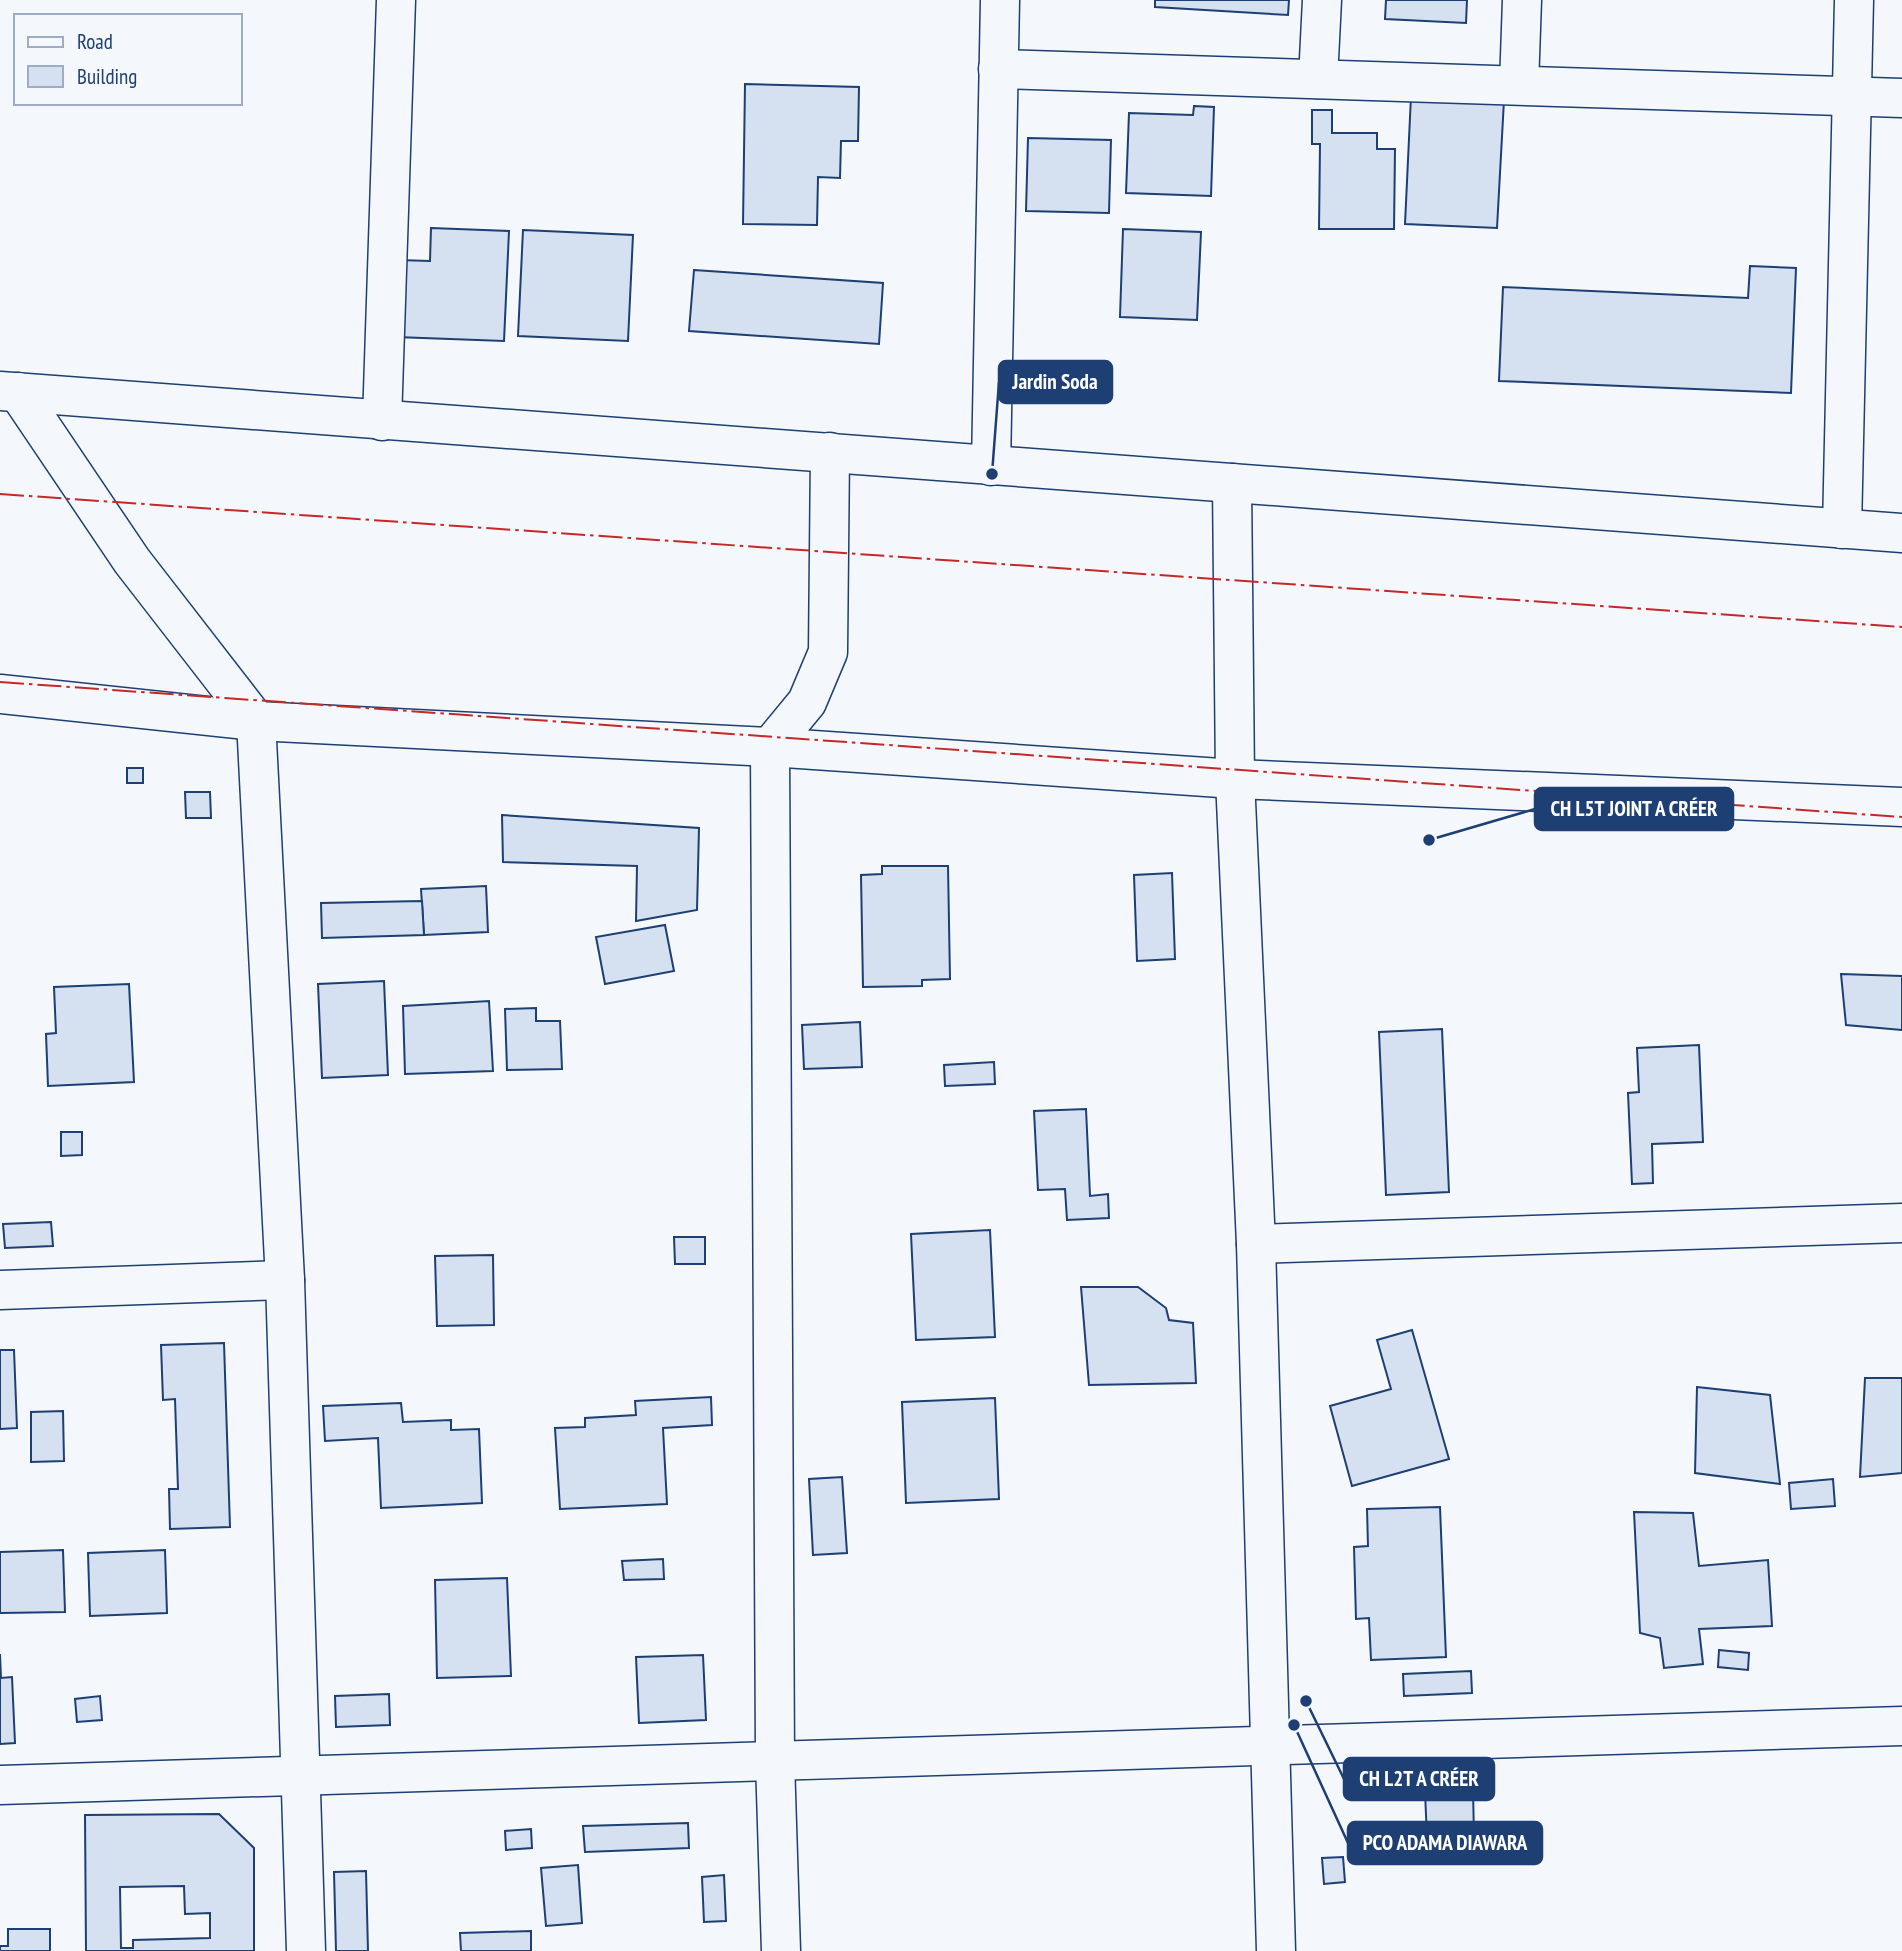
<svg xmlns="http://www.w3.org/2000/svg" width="1902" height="1951" font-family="'PT Sans Narrow',sans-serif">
  <rect width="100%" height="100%" fill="#f4f7fb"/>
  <g fill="#d5e0f0" stroke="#1d3f73" stroke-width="2" fill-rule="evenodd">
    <polygon points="1155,0 1289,0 1288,15 1155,7"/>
    <polygon points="1386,0 1467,0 1466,23 1385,19"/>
    <polygon points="745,84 859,87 858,141 841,141 840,178 818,177 817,225 743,224"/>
    <polygon points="1411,96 1504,100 1497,228 1405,224"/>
    <polygon points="1194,106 1214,107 1211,196 1126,193 1129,113 1193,115"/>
    <polygon points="1312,110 1332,110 1332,133 1377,133 1377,149 1395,149 1394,229 1319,229 1320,144 1312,144"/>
    <polygon points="1028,138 1111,140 1109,213 1026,211"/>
    <polygon points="431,228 509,231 504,341 396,337 398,260 430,261"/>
    <polygon points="1123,229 1201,232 1197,320 1120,317"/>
    <polygon points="523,230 633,235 628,341 518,336"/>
    <polygon points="1750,266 1796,268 1791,393 1499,381 1503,287 1748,298"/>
    <polygon points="694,270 883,283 879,344 689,331"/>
    <rect x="127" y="768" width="16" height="15"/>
    <polygon points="185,792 210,792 211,818 186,818"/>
    <polygon points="502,815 699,828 697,910 636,921 637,866 503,862"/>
    <polygon points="882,866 948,866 950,979 922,980 922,986 863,987 861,875 882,874"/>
    <polygon points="1172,873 1175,959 1137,961 1134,875"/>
    <polygon points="486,886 488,932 424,935 421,889"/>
    <polygon points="422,901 424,935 322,938 321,903"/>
    <polygon points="665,925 674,971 605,984 596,937"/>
    <polygon points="1841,974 1902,976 1902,1030 1846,1025"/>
    <polygon points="384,981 388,1075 322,1078 318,984"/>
    <polygon points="129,984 134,1082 48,1086 46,1034 56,1033 54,987"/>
    <polygon points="489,1001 493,1071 405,1074 403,1006"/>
    <polygon points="536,1008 536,1021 560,1021 562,1069 507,1070 505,1009"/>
    <polygon points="860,1022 862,1067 804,1069 802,1025"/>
    <polygon points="1442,1029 1449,1192 1386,1195 1379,1032"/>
    <polygon points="1699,1045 1703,1142 1652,1144 1653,1183 1632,1184 1628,1093 1639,1092 1637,1048"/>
    <polygon points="994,1062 995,1084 945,1086 944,1065"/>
    <polygon points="1086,1109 1090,1196 1108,1194 1109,1218 1067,1220 1065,1189 1038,1190 1034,1111"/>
    <polygon points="61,1132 82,1132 82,1155 61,1156"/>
    <polygon points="51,1222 53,1246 5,1248 3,1224"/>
    <polygon points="990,1230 995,1337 916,1340 911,1234"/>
    <polygon points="674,1237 705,1237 705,1264 675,1264"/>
    <polygon points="493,1255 494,1325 437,1326 435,1256"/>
    <polygon points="1081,1287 1138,1287 1166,1308 1169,1320 1193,1323 1196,1383 1089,1385"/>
    <polygon points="1412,1330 1449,1459 1352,1486 1330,1406 1391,1389 1377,1340"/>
    <polygon points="224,1343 230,1527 170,1529 169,1489 178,1489 175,1399 163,1400 161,1345"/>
    <polygon points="0,1350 14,1350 17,1428 0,1429"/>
    <polygon points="1865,1378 1902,1378 1902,1473 1860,1477"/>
    <polygon points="1697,1387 1770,1395 1780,1484 1695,1473"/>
    <polygon points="711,1397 712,1425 663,1428 667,1504 560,1509 555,1428 585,1427 585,1418 636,1415 635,1401"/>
    <polygon points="995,1398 999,1499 906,1503 902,1402"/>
    <polygon points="401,1403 403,1422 451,1420 451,1430 479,1429 482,1503 381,1508 378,1438 325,1441 323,1406"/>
    <polygon points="63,1411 64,1461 31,1462 31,1412"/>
    <polygon points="842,1477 847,1553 813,1555 809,1479"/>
    <polygon points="1833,1479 1835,1506 1791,1509 1789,1483"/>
    <polygon points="1440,1507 1446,1657 1371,1660 1369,1618 1356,1619 1354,1547 1368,1546 1367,1509"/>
    <polygon points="1634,1512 1693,1513 1699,1566 1768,1560 1772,1626 1699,1629 1703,1664 1664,1668 1660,1638 1640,1633"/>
    <polygon points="63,1550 65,1612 0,1613 0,1552"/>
    <polygon points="165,1550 167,1613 90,1616 88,1553"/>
    <polygon points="663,1559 664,1579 624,1580 622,1561"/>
    <polygon points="507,1578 511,1676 437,1678 435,1580"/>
    <polygon points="1719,1650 1749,1653 1748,1670 1718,1667"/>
    <polygon points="0,1654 1,1678 12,1677 15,1743 0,1744"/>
    <polygon points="703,1655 706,1720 639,1723 636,1657"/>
    <polygon points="1471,1671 1472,1693 1404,1696 1403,1674"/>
    <polygon points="389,1694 390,1725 336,1727 335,1696"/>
    <polygon points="100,1696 102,1720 77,1722 75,1699"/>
    <polygon points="1473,1790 1474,1836 1427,1838 1425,1792"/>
    <path d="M219 1814 254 1848V1951H86L85 1815ZM184 1886 185 1914 210 1913V1938L133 1940V1948H121L120 1887Z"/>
    <polygon points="688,1823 689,1848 585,1852 583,1826"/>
    <polygon points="531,1829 532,1848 506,1850 505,1831"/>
    <polygon points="1343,1857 1345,1882 1324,1884 1322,1858"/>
    <polygon points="578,1865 582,1923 546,1926 541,1868"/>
    <polygon points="366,1871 368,1951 336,1951 334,1872"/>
    <polygon points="724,1875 726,1921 704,1922 702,1877"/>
    <polygon points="8,1929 50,1929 50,1951 0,1951 0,1946 8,1946"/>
    <polygon points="531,1931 531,1951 461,1951 460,1933"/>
  </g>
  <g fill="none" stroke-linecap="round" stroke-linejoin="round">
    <g stroke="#1d3f73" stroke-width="41">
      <g id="street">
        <polyline points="998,69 1902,98"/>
        <polyline points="1318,79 1322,0"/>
        <polyline points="1519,85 1522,0"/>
        <polyline points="0,391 1902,533"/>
        <polyline points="18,392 132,561 256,721 285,1280 306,1951"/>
        <polyline points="382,421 396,0"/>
        <polyline points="991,466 1000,0"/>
        <polyline points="1232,483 1235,779 1256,1244 1276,1951"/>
        <polyline points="1842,529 1854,0"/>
        <polyline points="0,694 256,721 770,747 1235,779 1902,807"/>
        <polyline points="1256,1244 1902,1223"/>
        <polyline points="0,1290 285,1280"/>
        <polyline points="0,1785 1902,1726"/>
        <polyline points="781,1951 775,1761 770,747 807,702 828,652 830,452"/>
      </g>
    </g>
    <use href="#street" stroke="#f4f7fb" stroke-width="38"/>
    <g stroke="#c62828" stroke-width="2" stroke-dasharray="24 5 3.5 5" stroke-linecap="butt">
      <polyline points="0,494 1902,627"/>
      <polyline points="0,682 1902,817"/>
    </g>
  </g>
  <path fill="none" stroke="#1d3f73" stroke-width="2.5" d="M992 474L999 382M1429 840L1535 809M1306 1701L1344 1779M1294 1725L1348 1843"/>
  <g fill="#1d3f73" stroke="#f4f7fb" stroke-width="2.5">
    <circle cx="992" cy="474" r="7"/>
    <circle cx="1429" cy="840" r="7"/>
    <circle cx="1306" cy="1701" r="7"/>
    <circle cx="1294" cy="1725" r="7"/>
  </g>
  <g fill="#1d3f73" stroke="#1d3f73" stroke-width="2.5">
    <rect x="999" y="361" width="113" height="42" rx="7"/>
    <rect x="1535" y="788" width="198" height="42" rx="7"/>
    <rect x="1344" y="1758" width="150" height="42" rx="7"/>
    <rect x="1348" y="1822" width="194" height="42" rx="7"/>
  </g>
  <g font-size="21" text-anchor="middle" font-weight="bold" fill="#fff">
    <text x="1055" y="389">Jardin Soda</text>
    <text x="1634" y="816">CH L5T JOINT A CRÉER</text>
    <text x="1419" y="1786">CH L2T A CRÉER</text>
    <text x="1445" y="1850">PCO ADAMA DIAWARA</text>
  </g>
  <rect x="14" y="14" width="228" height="91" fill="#f4f7fb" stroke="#9eadc5" stroke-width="2"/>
  <rect x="28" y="37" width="35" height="10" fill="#f4f7fb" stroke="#9eadc5" stroke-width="2"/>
  <text x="77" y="49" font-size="21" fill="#1d3f73">Road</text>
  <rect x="28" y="66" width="35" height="21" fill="#d5e0f0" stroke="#9eadc5" stroke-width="2"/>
  <text x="77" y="84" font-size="21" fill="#1d3f73">Building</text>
</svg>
